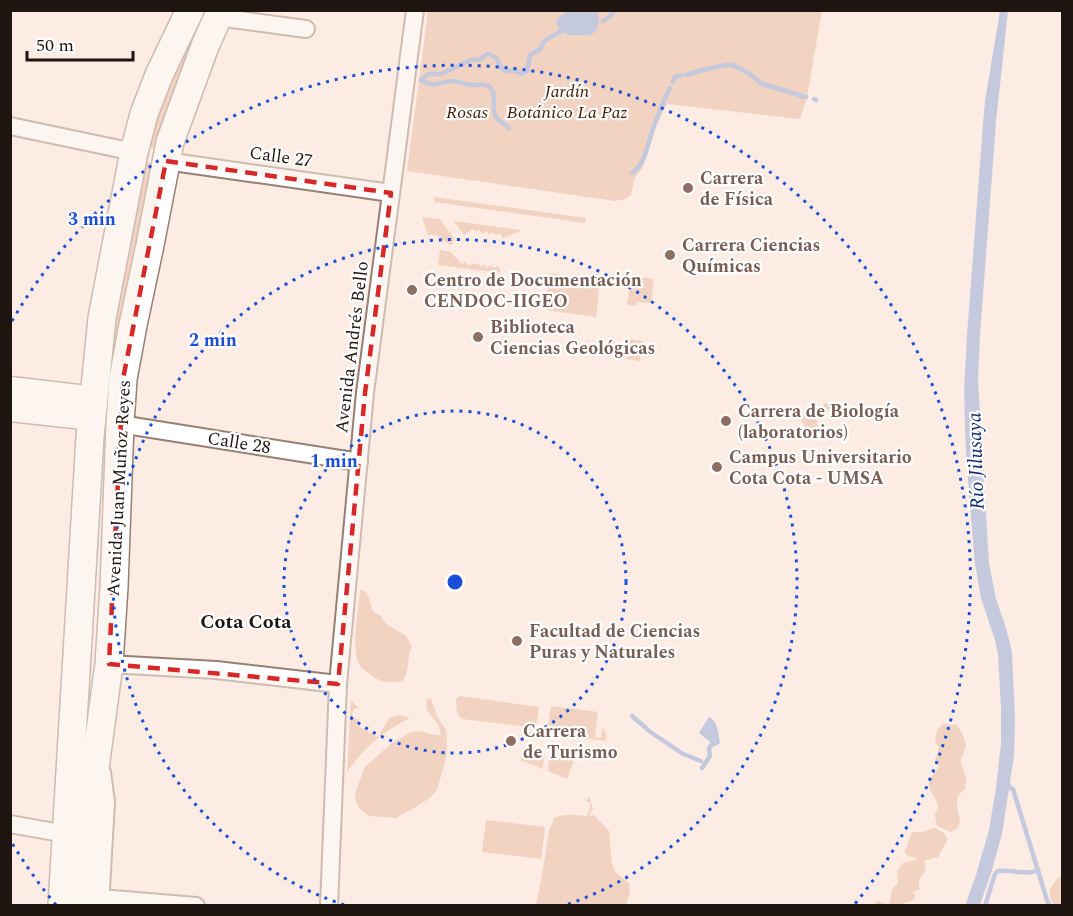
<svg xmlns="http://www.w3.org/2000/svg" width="1073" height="916" font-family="Spectral,serif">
  <rect width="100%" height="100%" fill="#fcece4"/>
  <g fill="#e7b295">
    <polygon points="772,10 822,11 807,97 800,119 667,104 656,126 642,169 635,177 631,195 625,199 615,201 407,171 428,11"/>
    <polygon points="190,33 191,42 195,44 158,150 150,148 149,157 144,156 152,124"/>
    <polygon points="154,154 157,155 109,386 115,338 112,317 143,161 152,163"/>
    <polygon points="434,197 586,218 585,223 434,202"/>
    <path d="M422 217 440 219 454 238 452 245C443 243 439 232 428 235Z"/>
    <polygon points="455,221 521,230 521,231 503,238 500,233 496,235 493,232 489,235 487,231 483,234 479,230 476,232 473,229 464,235 455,223"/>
    <polygon points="440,250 451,252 461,264 465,262 469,266 474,263 475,265 478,263 481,267 484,264 487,268 491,265 494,268 498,266 501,273 438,265"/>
    <polygon points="549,273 600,280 596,317 545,310"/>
    <polygon points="634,276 654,279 651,303 637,302 636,306 627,304 630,285 632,285"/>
    <polygon points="627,339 643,341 640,361 627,359"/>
    <path d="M825 403 834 407 836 409 832 412 826 409 825 417H817C816 425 821 426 813 432L810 431 801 422C802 417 806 407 813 407 816 407 819 409 821 408Z"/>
    <path d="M360 590H364L369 598 372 610 374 612 381 616 385 623 406 636 412 646C411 650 409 653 409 656 407 666 409 673 402 681 392 684 379 682 371 675 368 672 363 670 360 666 350 648 359 610 360 590Z"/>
    <path d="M460 696 539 707 536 728 462 719C455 714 457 707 456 699Z"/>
    <polygon points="427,699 431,699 437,716 446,730 447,736 446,758 437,790 431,797 419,805 396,818 369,816 360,809 356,802 355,793 365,767 392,743 409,733 419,731 435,735 441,735 439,726 426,709"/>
    <path d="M351 701 360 709 355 708 352 713 354 719H359L356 725 378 737 389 718 399 715 410 718C383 731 364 748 347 772Z"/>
    <polygon points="551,706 598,712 595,737 601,738 602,728 606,733 606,741 558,735 559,728 548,727"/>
    <path d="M943 724 957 725 963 735 966 744 964 753 961 757V763L966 777 965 789C944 804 973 823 951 832L937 826C937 825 935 817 935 816 935 812 938 811 938 806 937 799 928 790 929 783 930 775 936 773 939 766L935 761 939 747 935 742 937 730Z"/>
    <polygon points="523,754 544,756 543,769 520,760"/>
    <polygon points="549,757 574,760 567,779 548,771"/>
    <path d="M589 796 593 809 589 816 594 815 609 831 612 863 615 872 629 883 630 892 626 905H536L543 869 549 831 554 818C565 813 575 815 587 816L591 803 582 799 587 800Z"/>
    <polygon points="486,820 545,827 541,859 482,852"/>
    <path d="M934 828 943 832 948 839 938 857 924 861 926 870C921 879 917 876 920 889L913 892 915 894 914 900 904 903V905H874V903L879 901 887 905 890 903 892 889 898 883 897 871 903 863 916 860 917 858 908 856 904 852C909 844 907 844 910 837 912 829 917 833 923 832 927 831 930 829 934 828Z"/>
    <path d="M1061 876H1062V905H1054C1046 893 1050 885 1061 876Z"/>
  </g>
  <g fill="#809dd6">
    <path d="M568 11H594L598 13C600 20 599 32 590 35 587 36 583 35 580 35 568 36 560 35 556 22L558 18Z"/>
    <polygon points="1008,11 996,122 980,335 978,381 989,563 996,599 1006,628 1012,652 1015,720 1014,756 1002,834 992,870 980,905 965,906 976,875 989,830 996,788 1001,743 1001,708 998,654 995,640 981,598 975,564 966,456 964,390 967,335 983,124 985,101 1000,11"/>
    <path d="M709 717C718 721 718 733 720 742L719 744 713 747 710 742 699 733Z"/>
  </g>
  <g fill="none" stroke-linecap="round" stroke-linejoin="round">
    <g stroke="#809dd6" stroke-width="4.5">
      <polyline points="603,21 609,17 615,10"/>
      <polyline points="686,75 706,69 728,65 733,65 750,74 762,84 806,97"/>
      <polyline points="673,82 675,77 681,75"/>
      <polyline points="814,99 816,100"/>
      <path d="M509 128C504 124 498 121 495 115 491 106 499 89 486 85 482 84 476 85 472 85 465 85 459 81 453 81 440 81 434 89 421 80L429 74H441L471 60 481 59 487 54H490L497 59 501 68 506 71H516L522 74 527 71 530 55 540 49 544 41 561 31"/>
      <path d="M632 173C645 164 647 147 652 132 657 117 663 102 670 88"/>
      <polyline points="632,716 647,729"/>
      <polyline points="649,731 683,754 701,761"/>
      <polyline points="702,768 710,756 709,748 711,745"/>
      <polyline points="1009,785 1010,788 1013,789 1047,900 1050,906"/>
      <path d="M985 906 995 874 998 871C1011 869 1026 876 1038 870"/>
    </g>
    <g stroke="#968073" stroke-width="20">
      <g id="minor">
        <polyline points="232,19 306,29"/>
        <polyline points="10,126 134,152"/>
        <polyline points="166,161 391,193"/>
        <polyline points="120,424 359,462"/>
        <polyline points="109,664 216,670 338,684"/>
        <polyline points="10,824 66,834"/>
        <polyline points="101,898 196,906"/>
        <polyline points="100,906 106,802 102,772"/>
        <polyline points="329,906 338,684 365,393 415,10"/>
      </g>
    </g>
    <g stroke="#968073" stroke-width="27">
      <g id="secondary">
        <polyline points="10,389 95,399"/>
        <polyline points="10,409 93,418"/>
      </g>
    </g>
    <g stroke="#968073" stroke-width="30">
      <g id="primary">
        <polyline points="62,906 90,437 102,318 134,152 144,114 159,75 190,10"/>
        <polyline points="82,906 88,820 109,664 114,587 120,424 123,379 133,325 150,245 170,142 205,46 221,10"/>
      </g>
    </g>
    <use href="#minor" stroke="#fff" stroke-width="16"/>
    <use href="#secondary" stroke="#fff" stroke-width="24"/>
    <use href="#primary" stroke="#fff" stroke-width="27"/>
  </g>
  <path d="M0 0H1073V916H0ZM166 161 391 193 365 393 338 684 109 664 123 379Z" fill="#fcece4" fill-opacity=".55" fill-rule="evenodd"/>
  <path fill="none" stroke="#d62828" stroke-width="4.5" stroke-dasharray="12 8" stroke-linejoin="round" d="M166 161 391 193 365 393 338 684 109 664 123 379Z"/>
  <g fill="none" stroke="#1d4ed8" stroke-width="3" stroke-dasharray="3 6">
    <circle cx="455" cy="582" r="171"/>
    <path d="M344 905A342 342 0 1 1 566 905"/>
    <path d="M56 905A514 514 0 0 1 12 843M12 321A514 514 0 1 1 854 905"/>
  </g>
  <g fill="#8d6e63" stroke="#fff" stroke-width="2">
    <circle cx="688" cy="188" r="6"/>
    <circle cx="670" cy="255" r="6"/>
    <circle cx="412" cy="290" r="6"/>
    <circle cx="478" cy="337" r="6"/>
    <circle cx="726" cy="421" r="6"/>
    <circle cx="717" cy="467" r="6"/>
    <circle cx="517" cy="641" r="6"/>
    <circle cx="511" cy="741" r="6"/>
  </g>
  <g text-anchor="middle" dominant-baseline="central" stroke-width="4.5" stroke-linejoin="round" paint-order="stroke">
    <g font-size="18" font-style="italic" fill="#441c01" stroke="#fff">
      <text x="567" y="91">Jardín<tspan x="567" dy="21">Botánico La Paz</tspan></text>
      <text x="467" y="112">Rosas</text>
    </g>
    <g font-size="18" fill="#1e1510" stroke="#fff">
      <text transform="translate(281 157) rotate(8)">Calle 27</text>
      <text transform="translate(352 347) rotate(-83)">Avenida Andrés Bello</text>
      <text transform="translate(239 443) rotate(9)">Calle 28</text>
      <text transform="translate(119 488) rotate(-87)">Avenida Juan Muñoz Reyes</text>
    </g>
    <g font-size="18" font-weight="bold" fill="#785e54" stroke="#fff" text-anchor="start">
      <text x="700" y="178">Carrera<tspan x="700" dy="21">de Física</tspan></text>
      <text x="682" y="245">Carrera Ciencias<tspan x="682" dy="21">Químicas</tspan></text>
      <text x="424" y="280">Centro de Documentación<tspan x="424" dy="21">CENDOC-IIGEO</tspan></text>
      <text x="490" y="327">Biblioteca<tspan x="490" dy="21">Ciencias Geológicas</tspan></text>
      <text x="738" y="411">Carrera de Biología<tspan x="738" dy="21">(laboratorios)</tspan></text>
      <text x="729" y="457">Campus Universitario<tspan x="729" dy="21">Cota Cota - UMSA</tspan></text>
      <text x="529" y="631">Facultad de Ciencias<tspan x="529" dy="21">Puras y Naturales</tspan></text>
      <text x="523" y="731">Carrera<tspan x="523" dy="21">de Turismo</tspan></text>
    </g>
    <g font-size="20" font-style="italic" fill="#0f2b6d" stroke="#fff">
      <text transform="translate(976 461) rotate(-92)">Río Jilusaya</text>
    </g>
    <g font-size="20" font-weight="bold" fill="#1e1510" stroke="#fff">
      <text x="246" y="622">Cota Cota</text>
    </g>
  </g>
  <circle cx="455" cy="582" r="9" fill="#1d4ed8" stroke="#fff" stroke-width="3"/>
  <g font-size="18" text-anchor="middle" font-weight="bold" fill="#1d4ed8" stroke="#fff" stroke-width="4.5" stroke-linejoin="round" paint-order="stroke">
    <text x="92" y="225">3 min</text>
    <text x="213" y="346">2 min</text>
    <text x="334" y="467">1 min</text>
  </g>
  <rect width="1073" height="916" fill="none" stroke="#1e1510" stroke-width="24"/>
  <path d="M27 51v9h106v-9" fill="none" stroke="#1e1510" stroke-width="3"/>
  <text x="36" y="51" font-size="18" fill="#1e1510" stroke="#ffffff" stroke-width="4.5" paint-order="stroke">50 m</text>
</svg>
